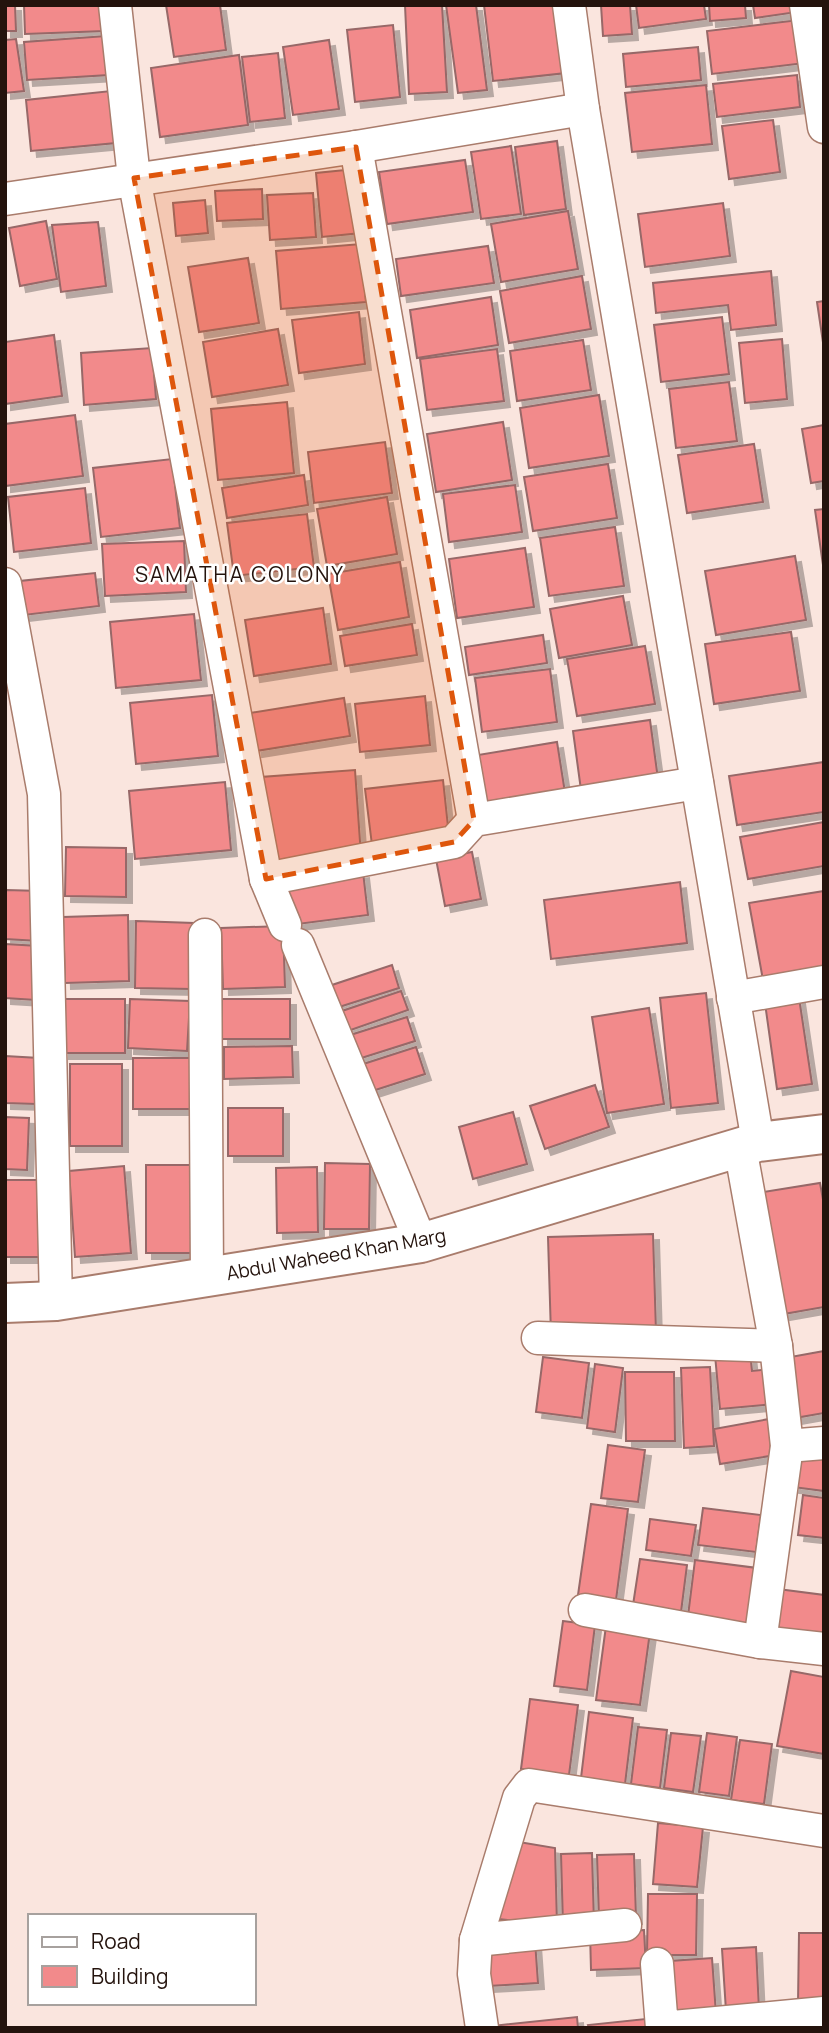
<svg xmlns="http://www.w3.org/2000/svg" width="829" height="2033" font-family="Manrope,sans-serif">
  <defs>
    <filter id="shadow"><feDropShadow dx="6" dy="6" stdDeviation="0" flood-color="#0004"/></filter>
  </defs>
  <rect width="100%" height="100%" fill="#fae5de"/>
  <g fill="#f28a8b" stroke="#976867" stroke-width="2" filter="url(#shadow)">
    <polygon points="5,5 15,5 16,31 5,31"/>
    <polygon points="24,5 104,5 105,31 25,34"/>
    <polygon points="166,5 220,5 226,50 174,57"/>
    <polygon points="405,5 442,5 447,92 409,94"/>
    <polygon points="446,5 476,5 487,90 458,93"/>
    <polygon points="484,5 558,5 566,73 493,81"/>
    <polygon points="601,5 630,5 632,34 603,36"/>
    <polygon points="636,5 704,5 706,19 639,28"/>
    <polygon points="709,5 745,5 746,18 710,21"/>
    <polygon points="753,5 796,5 797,12 755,18"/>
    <polygon points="799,20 805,63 712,74 707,31"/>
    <polygon points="393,25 400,97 355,102 347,30"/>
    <polygon points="106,36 109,75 27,80 24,42"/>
    <polygon points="16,39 24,91 5,93 5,40"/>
    <polygon points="329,40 339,109 293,115 283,47"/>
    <polygon points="698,47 701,80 626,87 623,54"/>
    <polygon points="278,53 285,118 250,122 242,57"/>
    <polygon points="239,55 248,125 160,137 151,68"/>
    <polygon points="797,75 800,107 717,117 713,84"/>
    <polygon points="706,85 712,144 632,152 625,93"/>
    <polygon points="111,91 116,143 31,151 26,100"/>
    <polygon points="773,120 780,172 729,179 722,126"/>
    <polygon points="557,141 566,209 524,215 515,147"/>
    <polygon points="511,146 521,214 481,219 471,152"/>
    <polygon points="465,160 473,212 387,224 379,172"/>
    <polygon points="355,169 361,233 322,237 316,173"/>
    <polygon points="262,189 263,219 217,221 215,191"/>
    <polygon points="313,193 316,237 270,240 267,195"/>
    <polygon points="205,200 208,233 176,236 173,203"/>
    <polygon points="723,203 730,256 645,267 638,214"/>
    <polygon points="568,211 578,269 501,282 491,224"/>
    <polygon points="46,221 57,279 20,286 9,228"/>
    <polygon points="98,222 106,286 61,292 52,225"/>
    <polygon points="361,244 366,302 281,309 276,251"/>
    <polygon points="488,246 494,283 401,296 396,259"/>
    <polygon points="248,258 259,323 199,332 188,267"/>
    <polygon points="771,271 776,325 731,330 728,305 656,313 653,283"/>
    <polygon points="582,276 591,329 509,343 500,291"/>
    <polygon points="491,297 498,345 417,358 410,310"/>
    <polygon points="824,301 824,349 817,302"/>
    <polygon points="359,312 365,364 299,373 292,320"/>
    <polygon points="722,317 729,374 661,382 654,325"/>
    <polygon points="278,329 288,385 212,397 203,342"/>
    <polygon points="54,335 62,396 5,404 5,342"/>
    <polygon points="782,339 787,399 745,403 739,343"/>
    <polygon points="583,340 591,390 517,401 510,351"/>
    <polygon points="152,348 156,399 84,405 81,353"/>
    <polygon points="497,349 504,401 427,410 420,359"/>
    <polygon points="729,382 737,441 676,448 669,389"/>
    <polygon points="599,395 609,456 529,468 520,408"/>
    <polygon points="287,402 294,473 218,480 211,409"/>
    <polygon points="75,415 83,476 5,486 5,424"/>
    <polygon points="503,422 512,480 436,492 427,434"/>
    <polygon points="824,425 824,481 811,483 802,429"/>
    <polygon points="385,442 392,493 314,503 308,452"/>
    <polygon points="754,444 763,502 687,513 678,455"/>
    <polygon points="172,459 180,528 101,537 93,468"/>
    <polygon points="608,464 617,518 533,531 524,477"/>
    <polygon points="304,475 308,505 227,518 222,488"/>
    <polygon points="515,485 522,532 449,542 443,494"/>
    <polygon points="85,488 91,543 14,552 8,497"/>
    <polygon points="387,497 397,554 327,566 317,509"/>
    <polygon points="824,509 824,565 823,565 815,510"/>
    <polygon points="307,514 314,567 234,576 227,523"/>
    <polygon points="615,527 624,586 549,596 540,538"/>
    <polygon points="184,541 186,592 105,596 102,544"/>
    <polygon points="525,548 534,607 457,618 449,559"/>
    <polygon points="795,556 806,620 716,635 705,571"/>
    <polygon points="400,562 409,617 338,630 328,574"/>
    <polygon points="95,573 99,606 24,615 20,581"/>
    <polygon points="623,596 632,645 559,658 550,609"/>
    <polygon points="323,608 331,664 254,676 245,620"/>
    <polygon points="194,614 201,680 116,688 110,622"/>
    <polygon points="412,624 417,655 345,666 340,636"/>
    <polygon points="791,632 800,691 714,704 705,644"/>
    <polygon points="543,635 547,663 469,675 465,647"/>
    <polygon points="645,646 655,704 577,716 567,659"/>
    <polygon points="550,669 557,722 482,732 475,678"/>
    <polygon points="212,695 218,756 136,764 130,703"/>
    <polygon points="425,696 430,745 360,752 355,704"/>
    <polygon points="344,698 350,736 256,751 250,713"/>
    <polygon points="650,720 658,779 581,790 573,731"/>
    <polygon points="557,742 566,799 488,812 478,755"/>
    <polygon points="824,762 824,812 737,825 729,776"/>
    <polygon points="355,770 361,856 267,862 261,777"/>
    <polygon points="443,780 449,836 372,845 365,789"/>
    <polygon points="225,782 231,850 135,859 129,791"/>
    <polygon points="824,822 824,866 748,879 740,837"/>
    <polygon points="66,847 126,848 126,897 65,896"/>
    <polygon points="472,852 481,899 445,906 436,859"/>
    <polygon points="363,872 368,915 290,925 284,882"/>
    <polygon points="680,882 687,943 551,959 544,900"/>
    <polygon points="6,890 41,891 39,941 5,939"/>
    <polygon points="824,891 824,970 763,980 749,903"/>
    <polygon points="128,915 129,981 65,983 63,917"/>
    <polygon points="136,921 194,923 192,989 135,988"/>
    <polygon points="283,926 285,987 223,989 221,928"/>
    <polygon points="5,944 39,946 36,1000 5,998"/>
    <polygon points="392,965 399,988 336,1008 329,986"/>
    <polygon points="401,991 408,1010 345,1032 339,1012"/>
    <polygon points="798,991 812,1084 777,1089 764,996"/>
    <polygon points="706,993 718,1103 671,1108 660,998"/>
    <rect x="63" y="999" width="62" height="54"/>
    <polygon points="130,999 190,1001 187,1051 128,1048"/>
    <rect x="222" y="999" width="68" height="40"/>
    <polygon points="649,1008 664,1104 607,1113 592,1017"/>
    <polygon points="407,1017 415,1041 352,1061 344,1037"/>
    <polygon points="292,1046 293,1077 224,1079 224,1047"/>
    <polygon points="416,1047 425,1074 363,1094 354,1067"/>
    <polygon points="5,1056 39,1058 37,1104 5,1103"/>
    <rect x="133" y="1058" width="61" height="51"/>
    <rect x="70" y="1064" width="52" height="82"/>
    <polygon points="595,1085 609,1127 545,1149 530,1106"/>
    <rect x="228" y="1108" width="55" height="48"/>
    <polygon points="513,1112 527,1164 473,1179 459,1127"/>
    <polygon points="5,1117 29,1118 27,1170 5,1169"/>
    <polygon points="325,1163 370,1164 369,1229 324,1229"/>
    <rect x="146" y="1165" width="54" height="88"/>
    <polygon points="124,1166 131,1253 75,1257 69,1171"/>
    <polygon points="317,1167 318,1232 277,1233 276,1168"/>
    <rect x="5" y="1180" width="35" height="77"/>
    <polygon points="820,1183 824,1205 824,1307 778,1315 757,1193"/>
    <polygon points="653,1234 656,1332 551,1335 548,1237"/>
    <polygon points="824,1351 824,1413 795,1418 785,1358"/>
    <polygon points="750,1352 752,1371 770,1369 774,1404 720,1409 715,1355"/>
    <polygon points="543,1357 589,1363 582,1418 536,1412"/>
    <polygon points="595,1364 623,1368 615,1432 587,1428"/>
    <polygon points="710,1367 714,1446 684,1448 681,1368"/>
    <polygon points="625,1372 674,1372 675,1441 626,1441"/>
    <polygon points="769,1419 776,1455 720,1464 714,1429"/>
    <polygon points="608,1445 645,1450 638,1502 601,1498"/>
    <polygon points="798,1452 824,1452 824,1491 793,1487"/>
    <polygon points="803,1495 824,1498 824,1538 798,1535"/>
    <polygon points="591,1504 628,1509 616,1600 578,1595"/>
    <polygon points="703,1508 761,1515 756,1552 698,1545"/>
    <polygon points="650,1519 696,1525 691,1556 646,1550"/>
    <polygon points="640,1559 687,1565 681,1612 633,1605"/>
    <polygon points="695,1560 765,1569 758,1625 688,1616"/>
    <polygon points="778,1589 824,1595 824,1635 773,1629"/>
    <polygon points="563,1621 595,1625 587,1690 554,1686"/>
    <polygon points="606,1626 650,1632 640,1705 596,1700"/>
    <polygon points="791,1671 824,1677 824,1754 777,1746"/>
    <polygon points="530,1699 578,1705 569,1775 521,1769"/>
    <polygon points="589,1712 633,1718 625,1784 581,1778"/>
    <polygon points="638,1727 667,1730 660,1788 631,1784"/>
    <polygon points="671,1733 701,1736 693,1792 664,1788"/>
    <polygon points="707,1733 737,1737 729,1796 699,1792"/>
    <polygon points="740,1740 772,1744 764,1804 731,1800"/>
    <polygon points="658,1823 703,1827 697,1887 653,1884"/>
    <polygon points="507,1840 555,1848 557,1925 498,1919"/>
    <polygon points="592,1853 594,1924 563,1925 561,1854"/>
    <polygon points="634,1854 636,1918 599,1919 597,1855"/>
    <polygon points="648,1894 697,1894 696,1955 647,1955"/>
    <polygon points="644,1930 646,1968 591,1970 590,1932"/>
    <polygon points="799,1933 824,1933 823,2004 798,2004"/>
    <polygon points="535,1941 538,1983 488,1986 486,1944"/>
    <polygon points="756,1947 759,2010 726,2011 722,1949"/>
    <polygon points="712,1958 716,2014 675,2017 670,1961"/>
    <polygon points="577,2017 578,2028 493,2028 492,2026"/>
    <polygon points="655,2018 656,2028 589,2028 588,2025"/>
  </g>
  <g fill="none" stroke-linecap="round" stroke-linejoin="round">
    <g stroke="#a97c6c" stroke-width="35">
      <g id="minor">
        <polyline points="115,5 134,178 266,879 285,925"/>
        <polyline points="569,5 583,109 758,1142"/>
        <polyline points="806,5 824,127"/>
        <polyline points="356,147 474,820"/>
        <polyline points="5,199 356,147 583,109"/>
        <polyline points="5,584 44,794 56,1301"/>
        <polyline points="266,879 454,842 474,820 697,783"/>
        <polyline points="205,935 207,1277"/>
        <polyline points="298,945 421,1243"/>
        <polyline points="733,998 824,982"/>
        <polyline points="740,1147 776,1346 787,1446 760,1642"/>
        <polyline points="538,1338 776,1346"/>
        <polyline points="787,1446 824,1443"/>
        <polyline points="585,1610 760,1642 824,1649"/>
        <polyline points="476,1940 625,1925"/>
        <polyline points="657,1964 662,2028 824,2013"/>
        <polyline points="482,2028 474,1974 476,1940 519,1798 529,1785 824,1831"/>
      </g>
    </g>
    <g stroke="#a97c6c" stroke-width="42">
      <polyline id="tertiary" points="5,1303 56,1301 421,1243 758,1142 824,1134"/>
    </g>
    <use href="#minor" stroke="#fff" stroke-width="32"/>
    <use href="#tertiary" stroke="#fff" stroke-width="38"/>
  </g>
  <path fill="#de560c" fill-opacity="0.2" stroke="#de560c" stroke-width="5" stroke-dasharray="14 9" stroke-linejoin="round" d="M356 147 474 820 454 842 266 879 134 178Z"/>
  <g text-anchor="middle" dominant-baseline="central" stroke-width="5" stroke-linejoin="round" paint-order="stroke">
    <g font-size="19" fill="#24130d" stroke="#fff">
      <text transform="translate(336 1254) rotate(-10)">Abdul Waheed Khan Marg</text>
    </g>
    <g font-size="21" letter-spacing="2" fill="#24130d" stroke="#fff">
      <text x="240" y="574">SAMATHA COLONY</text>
    </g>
  </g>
  <rect width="829" height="2033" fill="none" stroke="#24130d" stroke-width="14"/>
  <rect x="28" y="1914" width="228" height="91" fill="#ffffff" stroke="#a7a19e" stroke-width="2"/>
  <rect x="42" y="1937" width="35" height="10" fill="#ffffff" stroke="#a7a19e" stroke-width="2"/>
  <text x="91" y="1949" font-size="21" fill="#24130d">Road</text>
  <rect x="42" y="1966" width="35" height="21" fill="#f28a8b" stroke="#a7a19e" stroke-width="2"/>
  <text x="91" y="1984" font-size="21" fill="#24130d">Building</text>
</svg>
